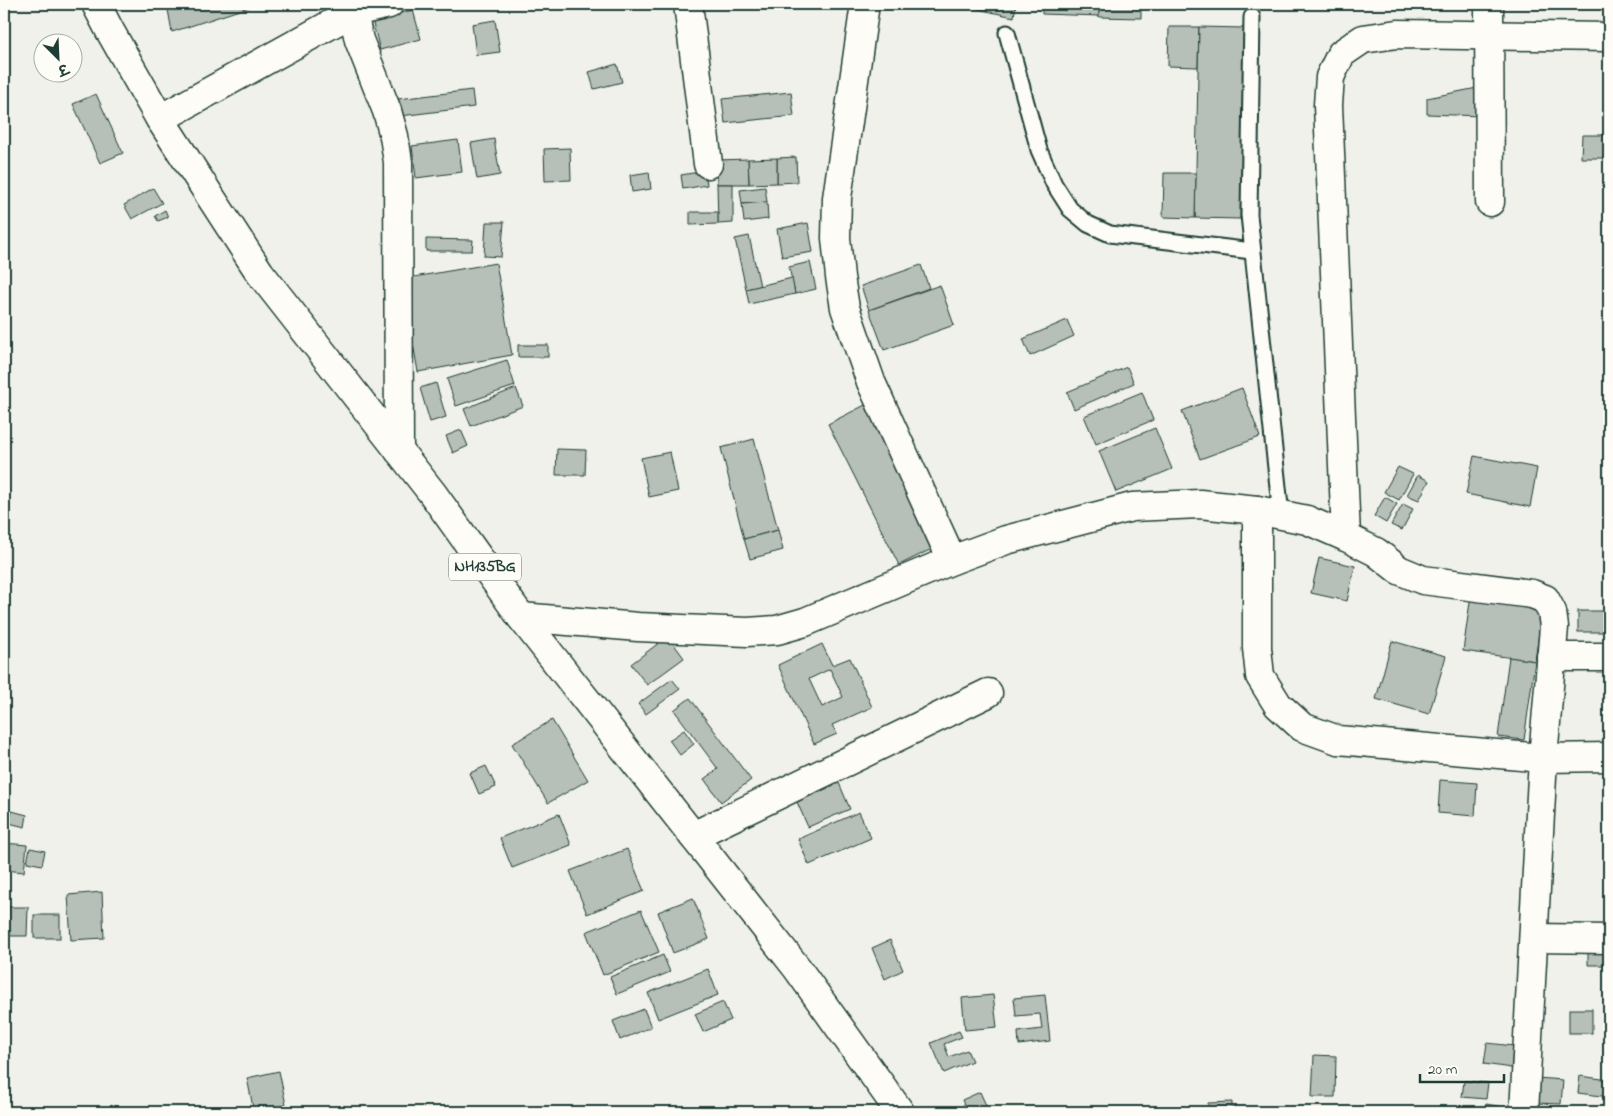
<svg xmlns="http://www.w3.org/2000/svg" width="1613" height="1116" font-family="'Indie Flower','Playpen Sans Deva',sans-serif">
  <rect width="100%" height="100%" fill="#f0f1eb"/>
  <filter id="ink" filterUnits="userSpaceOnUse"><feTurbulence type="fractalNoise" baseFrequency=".02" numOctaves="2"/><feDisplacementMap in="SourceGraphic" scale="10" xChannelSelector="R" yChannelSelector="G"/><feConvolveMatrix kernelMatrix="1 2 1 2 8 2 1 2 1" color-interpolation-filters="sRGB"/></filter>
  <g filter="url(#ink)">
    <g fill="#b6bfb8" stroke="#1f3d34" fill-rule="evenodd">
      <polygon points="167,4 258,4 172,32"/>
      <polygon points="968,4 1016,4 1014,17 968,7"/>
      <polygon points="1042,4 1099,4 1099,16 1042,14"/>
      <polygon points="1099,4 1141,4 1141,18 1099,17"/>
      <polygon points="413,10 421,39 380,50 372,20"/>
      <polygon points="495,20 500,52 476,55 472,24"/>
      <polygon points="1169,27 1199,27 1198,67 1168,66"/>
      <polygon points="1199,27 1245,28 1240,219 1195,218"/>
      <polygon points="617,64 622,82 594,89 589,72"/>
      <polygon points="1477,88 1482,116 1427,114 1427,98"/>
      <polygon points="472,90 474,107 400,116 398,99"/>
      <polygon points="791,92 794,116 725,123 722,99"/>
      <polygon points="96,94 123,153 100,163 73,104"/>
      <polygon points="1582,135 1609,135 1609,158 1581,158"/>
      <polygon points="494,139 500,175 477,179 471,143"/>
      <polygon points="458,140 462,172 416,178 412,146"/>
      <polygon points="570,148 571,180 545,181 544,149"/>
      <polygon points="796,157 797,182 777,183 777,158"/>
      <polygon points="777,158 777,183 749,184 748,159"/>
      <polygon points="748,159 749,184 717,184 716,160"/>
      <polygon points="705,171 707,185 683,189 681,175"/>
      <polygon points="649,172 651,189 632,192 630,175"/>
      <polygon points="1164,173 1196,173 1195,218 1163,217"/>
      <polygon points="717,184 733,184 733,223 718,224"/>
      <polygon points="765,187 767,202 742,204 740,190"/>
      <polygon points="153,188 162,203 132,219 124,205"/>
      <polygon points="767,202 768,219 744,222 742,204"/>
      <polygon points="165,210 168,217 158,221 155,216"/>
      <polygon points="690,212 718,212 718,224 690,225"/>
      <polygon points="486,222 504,222 501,257 484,256"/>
      <polygon points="808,223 813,252 782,257 777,229"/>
      <polygon points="749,236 760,286 746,289 735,239"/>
      <polygon points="426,239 473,240 472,251 426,251"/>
      <polygon points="810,262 816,289 795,294 789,267"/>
      <polygon points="496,263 512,355 418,372 402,279"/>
      <polygon points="921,265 929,288 869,310 861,286"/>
      <polygon points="792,278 795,294 749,304 746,289"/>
      <polygon points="940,285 954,325 884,350 869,310"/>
      <polygon points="1067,320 1074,336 1030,356 1023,339"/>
      <rect x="518" y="345" width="30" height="12"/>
      <polygon points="507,360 515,386 456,406 447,379"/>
      <polygon points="1127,367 1134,383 1074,409 1067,392"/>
      <polygon points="436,383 446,417 430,422 420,388"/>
      <polygon points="516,388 523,406 471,426 464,409"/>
      <polygon points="1242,388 1260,437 1200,459 1182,411"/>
      <polygon points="1142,392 1153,420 1096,444 1084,416"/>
      <polygon points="867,404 938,546 899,565 828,424"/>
      <polygon points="1155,428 1172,469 1116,492 1099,451"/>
      <polygon points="461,430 468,446 453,453 446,436"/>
      <polygon points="754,439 778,530 744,539 721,448"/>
      <polygon points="557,449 586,450 585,475 556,475"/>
      <polygon points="670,452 678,491 649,497 641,458"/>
      <polygon points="1474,456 1537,468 1530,507 1466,494"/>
      <polygon points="1398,467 1413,474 1399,500 1384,492"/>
      <polygon points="1418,475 1429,481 1419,500 1407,495"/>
      <polygon points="1385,497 1397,504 1386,523 1374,516"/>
      <polygon points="1403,504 1413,509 1402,530 1391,525"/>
      <polygon points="778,530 783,550 750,559 744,539"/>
      <polygon points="1319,558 1355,566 1347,601 1311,593"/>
      <polygon points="1471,595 1543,605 1535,661 1463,651"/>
      <rect x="1578" y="611" width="31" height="21"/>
      <polygon points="668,636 684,658 647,685 631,664"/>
      <polygon points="1392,641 1446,656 1429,714 1376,699"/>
      <path d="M822 644 832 665 850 658 872 707 832 725 837 734 814 744 778 665ZM830 669 843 697 822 707 809 679Z"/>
      <polygon points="1509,657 1535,661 1524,740 1498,737"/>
      <polygon points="672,679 680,689 646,714 638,704"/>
      <polygon points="690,698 751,780 721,802 704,779 718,769 674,710"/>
      <polygon points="552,720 588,780 548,803 512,744"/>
      <polygon points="684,730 694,744 680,755 669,740"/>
      <polygon points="486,766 496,787 479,794 470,773"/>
      <polygon points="1440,780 1477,783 1475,816 1438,813"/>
      <polygon points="839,783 850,809 808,827 797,802"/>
      <polygon points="12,811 27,815 25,827 9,823"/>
      <polygon points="859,812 871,838 809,865 798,839"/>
      <polygon points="559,814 571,845 512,868 500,838"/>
      <polygon points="4,843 27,845 24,872 4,870"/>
      <polygon points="30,848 45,851 42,865 27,862"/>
      <polygon points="627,849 644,891 587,914 570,871"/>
      <polygon points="102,892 104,938 71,940 68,895"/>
      <polygon points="693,898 709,939 673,953 658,912"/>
      <polygon points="4,907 28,907 27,936 4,936"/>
      <polygon points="641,910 659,952 603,975 586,932"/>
      <rect x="34" y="915" width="26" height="23"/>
      <polygon points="890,940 903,970 885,979 872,948"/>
      <polygon points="1609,941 1609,965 1588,965 1588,942"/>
      <polygon points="663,955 670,972 617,994 610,977"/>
      <polygon points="708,969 718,995 658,1019 648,993"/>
      <polygon points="993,995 997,1027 965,1030 962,998"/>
      <polygon points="1045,995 1050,1041 1019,1045 1018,1032 1042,1029 1040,1014 1016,1016 1014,998"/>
      <polygon points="723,1002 731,1020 703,1032 695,1014"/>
      <polygon points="644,1009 651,1027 620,1040 613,1021"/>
      <rect x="1569" y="1009" width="23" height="24"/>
      <polygon points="959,1031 962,1037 944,1044 949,1057 967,1050 972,1061 944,1073 931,1043"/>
      <polygon points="1487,1043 1514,1046 1511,1068 1484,1064"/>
      <polygon points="1314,1055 1336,1056 1335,1097 1312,1097"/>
      <polygon points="279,1071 286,1105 254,1112 247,1078"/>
      <polygon points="1580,1076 1609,1080 1609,1097 1578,1093"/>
      <polygon points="1537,1078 1563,1080 1561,1104 1535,1103"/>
      <polygon points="1464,1081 1488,1083 1486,1099 1462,1097"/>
      <polygon points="980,1092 989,1112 967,1112 962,1100"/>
      <polygon points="1232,1102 1232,1112 1208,1112 1208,1103"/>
      <polygon points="1486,1104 1520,1110 1519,1112 1485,1112"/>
      <polygon points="1536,1107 1560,1111 1559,1112 1535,1112"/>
    </g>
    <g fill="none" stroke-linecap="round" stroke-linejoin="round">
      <g stroke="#1f3d34" stroke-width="19">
        <g id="service">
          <polyline points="1252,17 1249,215 1281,515"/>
          <polyline points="1007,33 1039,150 1054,184 1070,209 1088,224 1110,234 1252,251"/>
        </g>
      </g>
      <g stroke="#1f3d34" stroke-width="31">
        <g id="minor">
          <polyline points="351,4 359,40 387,111 394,136 398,162 399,451"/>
          <polyline points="688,4 708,164"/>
          <polyline points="865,4 837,198 836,238 840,277 845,308 871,382 952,560"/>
          <polyline points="1489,4 1490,202"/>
          <polyline points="160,119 353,12 389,4"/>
          <polyline points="1257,510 1257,648 1260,676 1278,705 1302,727 1338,740 1543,758 1609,757"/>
          <polyline points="1346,537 1328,105 1330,77 1341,54 1363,39 1397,34 1609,37"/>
          <polyline points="521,617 638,627 747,632 777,630 805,622 952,560 1006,540 1132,507 1200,504 1257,510 1307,520 1346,537 1376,552 1399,570 1423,580 1532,594 1545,599 1552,612 1554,627 1543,758 1524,1112"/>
          <polyline points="1551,657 1609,657"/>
          <polyline points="693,836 988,693"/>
          <polyline points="1534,938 1609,939"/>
        </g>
      </g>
      <g stroke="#1f3d34" stroke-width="31">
        <polyline id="trunk" points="96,4 110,31 160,119 260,273 433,494 521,617 797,968 900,1112"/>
      </g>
      <use href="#service" stroke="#fdfcf7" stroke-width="15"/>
      <use href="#minor" stroke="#fdfcf7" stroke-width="28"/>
      <use href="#trunk" stroke="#fdfcf7" stroke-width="28"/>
    </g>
  </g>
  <g text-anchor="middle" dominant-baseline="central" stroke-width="4" stroke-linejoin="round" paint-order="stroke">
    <rect fill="#fdfcf7" stroke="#62766e" stroke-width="1" x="449" y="553.5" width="72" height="27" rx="4"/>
    <g font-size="16" font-weight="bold" fill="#1f3d34">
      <text x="485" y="567">NH135BG</text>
    </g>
  </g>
  <rect width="1613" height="1116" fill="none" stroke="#fdfcf7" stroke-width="20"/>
  <rect x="10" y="10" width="1593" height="1096" fill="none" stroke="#1f3d34" stroke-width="2" filter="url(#ink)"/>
  <g transform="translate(58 58) rotate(156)"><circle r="24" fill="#fdfcf7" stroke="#a4b0a9"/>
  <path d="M0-4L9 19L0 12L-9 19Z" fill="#1f3d34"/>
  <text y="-8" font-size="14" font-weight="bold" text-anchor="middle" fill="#1f3d34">उ</text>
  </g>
  <path d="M1420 1074v8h84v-8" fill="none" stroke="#1f3d34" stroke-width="2.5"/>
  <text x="1428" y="1074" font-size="15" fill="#1f3d34" stroke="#fdfcf7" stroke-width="4" paint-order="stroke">20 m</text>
</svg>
